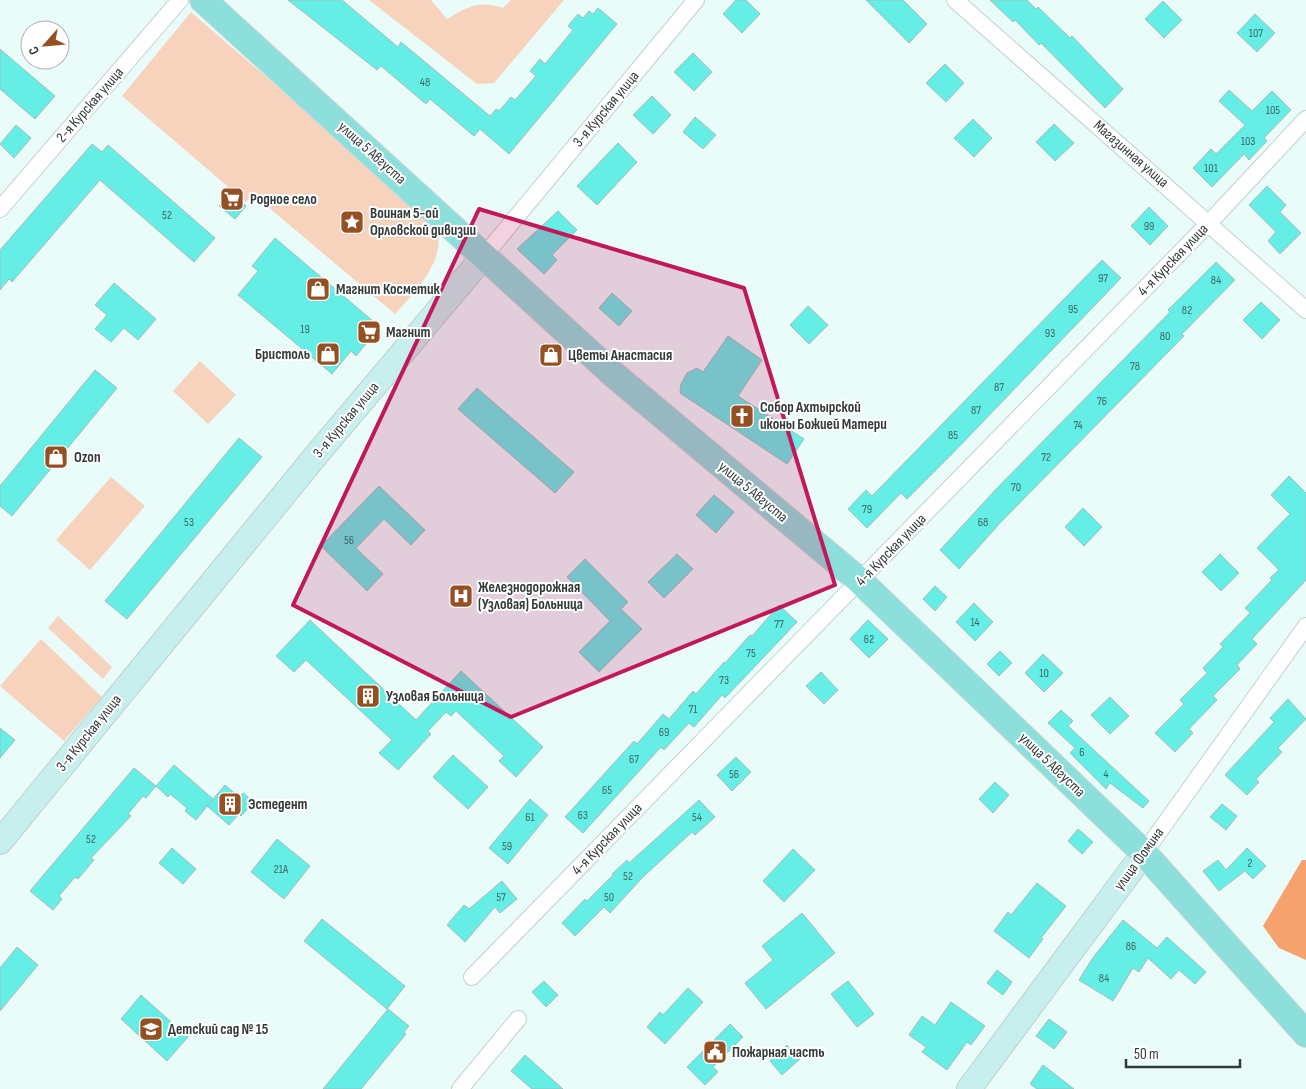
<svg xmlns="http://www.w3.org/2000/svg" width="1306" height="1089" font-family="'Sofia Sans Condensed',sans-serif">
  <rect width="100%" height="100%" fill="#e9fcfa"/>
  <g fill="#f7d3be">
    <path d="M369 0H431L447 19C468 6 480 0 503 8L511 0H564L494 83 477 84Z"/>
    <path d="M191 12 436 224C448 259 417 290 395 314L261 201 248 200 246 202 122 96Z"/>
    <polygon points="200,361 236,395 208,424 173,391"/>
    <polygon points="111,477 145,506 90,570 56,540"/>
    <polygon points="58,616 112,667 103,679 48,628"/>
    <polygon points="41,639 102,697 64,741 0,686"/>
  </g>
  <polygon fill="#f6a26f" points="1302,860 1306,860 1306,960 1279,948 1263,926"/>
  <g fill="#65eee5" stroke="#a8bbb9">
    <polygon points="288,0 342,0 398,47 401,42 490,116 496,109 499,111 511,97 515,100 536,76 530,71 540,59 545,64 573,30 568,26 578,14 583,18 589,11 593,14 598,8 617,24 509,154 480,129 474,136 430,99 426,104 381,66 377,70"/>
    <polygon points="736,0 746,0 760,14 742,33 723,14"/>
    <polygon points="866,0 903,0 927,24 909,43"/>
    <polygon points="990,0 1027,0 1036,9 1038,7 1070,38 1072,36 1123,89 1105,108 1041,43 1039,45 1015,20 1013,22"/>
    <polygon points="1163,1 1182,20 1164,38 1145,19"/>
    <polygon points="1255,14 1275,33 1257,52 1237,33"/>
    <polygon points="0,49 55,96 35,119 0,89"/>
    <polygon points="693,53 712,72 694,91 674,72"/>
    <polygon points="945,64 964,83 946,102 926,83"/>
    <polygon points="1229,90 1252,111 1272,91 1291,110 1264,138 1267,141 1249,160 1244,154 1212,187 1193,168 1211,149 1216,154 1245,125 1219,101"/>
    <polygon points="652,96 671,115 653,134 633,115"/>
    <polygon points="695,117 716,135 703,149 683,132"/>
    <polygon points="973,119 992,138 974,157 954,138"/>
    <polygon points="1054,124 1074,143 1055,161 1036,142"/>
    <polygon points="16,125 31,138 14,158 0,144"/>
    <polygon points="618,143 637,162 597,205 577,186"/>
    <polygon points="92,144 102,152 108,145 215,238 194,262 100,180 12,282 9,279 0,290 0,250"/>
    <polygon points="1267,186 1286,205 1280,212 1301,233 1280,254 1268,241 1276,232 1249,205"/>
    <polygon points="232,192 246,206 235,219 219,206"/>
    <polygon points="1149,207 1168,226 1150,245 1131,226"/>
    <polygon points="558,211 577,230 552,255 557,260 544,274 517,249"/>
    <polygon points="275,238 380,327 356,356 351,351 332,374 238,295 258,271 252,266"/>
    <polygon points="1102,260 1121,278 953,453 907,499 901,493 867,528 848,509 866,490 872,496"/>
    <polygon points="1216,262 1235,280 1182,334 1184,336 1001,522 959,569 940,550 998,487 1170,312 1168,310"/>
    <polygon points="114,283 156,319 138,340 124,328 111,342 95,329 107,315 95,305"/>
    <polygon points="612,293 632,311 619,326 599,308"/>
    <polygon points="1261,302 1280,320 1262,339 1243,320"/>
    <polygon points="808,306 828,325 809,344 790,325"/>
    <polygon points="728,336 762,360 738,396 804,439 787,464 680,393 681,384 687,373 697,368 703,372"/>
    <polygon points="549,343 563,355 554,365 540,354"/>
    <polygon points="95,370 117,388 12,516 0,506 0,486"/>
    <polygon points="477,388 574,472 555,493 458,409"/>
    <polygon points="239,438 262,457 127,619 105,601"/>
    <polygon points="1289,476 1306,493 1306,580 1252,639 1257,644 1237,665 1240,669 1213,696 1217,700 1189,729 1193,733 1175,752 1155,733 1184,704 1180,700 1207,673 1203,668 1223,647 1220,644 1250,613 1245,608 1272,580 1270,578 1279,570 1257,548 1290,514 1271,495"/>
    <polygon points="379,486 425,530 411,545 384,519 356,548 383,574 367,591 321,546"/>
    <polygon points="714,495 734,512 716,533 696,515"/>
    <polygon points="1083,508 1102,527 1084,546 1065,527"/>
    <polygon points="677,554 693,569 664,598 648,582"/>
    <polygon points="1220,554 1239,573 1221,591 1202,572"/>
    <polygon points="585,559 628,602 621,609 642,629 599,672 579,652 610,621 567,577"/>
    <polygon points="935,586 947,597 935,611 923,599"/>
    <polygon points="974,603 993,622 975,641 956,622"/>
    <polygon points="779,605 797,622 725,698 722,695 694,727 689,723 664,750 661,747 583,833 565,817 634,741 637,744 663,714 669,719 693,691 696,694 724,662 725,663 750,635 752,636"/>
    <polygon points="310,620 416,720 461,671 543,747 516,777 499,761 504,756 456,711 451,716 446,712 428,731 431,734 398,770 379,753 392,740 306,660 294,672 276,656"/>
    <polygon points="868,620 888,639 869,658 850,639"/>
    <polygon points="1000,651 1012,663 999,676 987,664"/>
    <polygon points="1043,654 1063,673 1044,692 1025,673"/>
    <polygon points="821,672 838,690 824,704 806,686"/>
    <polygon points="1110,697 1129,716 1110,734 1091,715"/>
    <polygon points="1288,699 1306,719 1278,748 1282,752 1256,779 1259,782 1247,795 1225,775 1274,722 1270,718"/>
    <polygon points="1061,710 1073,721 1068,726 1149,801 1143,808 1110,783 1106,789 1070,753 1075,748 1048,723"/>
    <polygon points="0,728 15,740 0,758"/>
    <polygon points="453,755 488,787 468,809 433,777"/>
    <polygon points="736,757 751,772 732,791 717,775"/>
    <polygon points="174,765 213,799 196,820 185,811 187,808 170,794 168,797 156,786"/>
    <polygon points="134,768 156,786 146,798 143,796 128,814 131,816 91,858 94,860 78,879 75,877 59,896 62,899 53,910 30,891"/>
    <polygon points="995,782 1009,795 993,813 979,799"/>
    <polygon points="225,785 239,797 243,793 254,802 241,816 239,814 229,825 207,806"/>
    <polygon points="530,799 548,815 508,864 489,848"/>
    <polygon points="699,800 715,817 695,835 692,832 643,877 610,913 604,907 575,936 562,923 585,899 587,901 613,875 612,874 627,860 629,863"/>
    <polygon points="1222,804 1237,816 1226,830 1210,817"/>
    <polygon points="1078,829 1093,842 1082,854 1068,841"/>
    <polygon points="277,839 310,866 284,899 251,872"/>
    <polygon points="172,848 196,869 183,884 159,863"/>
    <polygon points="1247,848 1266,866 1253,879 1245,871 1219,891 1203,871 1218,860 1226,870"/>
    <polygon points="793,849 815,870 784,902 763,881"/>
    <polygon points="502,881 517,899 500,913 495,907 465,942 447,925 464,905 469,909"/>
    <polygon points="1037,883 1066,906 1041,938 1043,939 1029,958 994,931 1008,912 1011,915"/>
    <polygon points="802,913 835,953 766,1009 745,983 773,960 762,946"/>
    <polygon points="322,919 405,986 387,1009 304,941"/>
    <polygon points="1123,920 1157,948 1167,937 1206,972 1195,984 1179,970 1171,979 1148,958 1139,972 1133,968 1113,1001 1079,980 1092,959"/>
    <polygon points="17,947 38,965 0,1011 0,968"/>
    <polygon points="997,970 1012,982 1003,995 987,983"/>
    <polygon points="544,981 558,995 546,1007 532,992"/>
    <polygon points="848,981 874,1014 857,1027 831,994"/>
    <polygon points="688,988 703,1002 665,1044 647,1027 660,1012 663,1015"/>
    <polygon points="141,995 188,1037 167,1061 121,1019"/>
    <polygon points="951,1002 985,1026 971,1045 967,1042 947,1070 922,1052 926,1047 909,1035 922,1016 935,1025"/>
    <polygon points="388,1009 409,1026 404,1032 406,1034 361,1089 323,1089"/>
    <polygon points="1049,1019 1067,1032 1054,1049 1036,1036"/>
    <polygon points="730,1024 743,1037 713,1067 718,1072 705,1085 687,1067"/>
    <polygon points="787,1045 800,1059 782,1075 770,1061"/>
    <polygon points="525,1055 563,1089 532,1089 511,1071"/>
    <polygon points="1043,1065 1074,1089 1037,1089 1030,1084"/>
  </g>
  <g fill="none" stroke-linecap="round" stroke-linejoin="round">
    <g stroke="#bfd2d0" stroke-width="18">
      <g id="street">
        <polyline points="955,0 1306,310"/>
        <polyline points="0,209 180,0"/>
        <polyline points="484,256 696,0"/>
        <polyline points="1144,853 1306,626"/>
        <polyline points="472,977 1209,223 1306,119"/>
        <polyline points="460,1089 518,1019"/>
      </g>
    </g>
    <g stroke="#bfd2d0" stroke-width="26">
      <g id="secondary">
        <polyline points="0,842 318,453 484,256"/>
        <polyline points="969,1089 1144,853"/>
      </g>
    </g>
    <g stroke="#d6d8d8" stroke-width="28">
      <polyline id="primary" points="203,0 613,374 860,581 1144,853 1306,1034"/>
    </g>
    <use href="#street" stroke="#fff" stroke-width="16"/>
    <use href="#secondary" stroke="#c6efed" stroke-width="24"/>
    <use href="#primary" stroke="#8ddfdb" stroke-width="26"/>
  </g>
  <path fill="#c2185b" fill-opacity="0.2" stroke="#c2185b" stroke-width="4" stroke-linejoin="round" d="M479 209 744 288 835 585 511 717 293 605Z"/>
  <defs>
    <g id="supermarket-square" transform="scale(1.25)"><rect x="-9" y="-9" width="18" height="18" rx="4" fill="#945022" stroke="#fff"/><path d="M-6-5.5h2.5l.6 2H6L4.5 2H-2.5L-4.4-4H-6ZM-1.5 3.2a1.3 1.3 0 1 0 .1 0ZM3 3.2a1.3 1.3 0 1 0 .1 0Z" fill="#fff"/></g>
    <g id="sight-square" transform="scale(1.25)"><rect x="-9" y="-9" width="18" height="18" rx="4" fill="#945022" stroke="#fff"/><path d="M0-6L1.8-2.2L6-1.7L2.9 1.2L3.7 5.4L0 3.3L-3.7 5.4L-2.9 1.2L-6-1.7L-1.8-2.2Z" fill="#fff"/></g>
    <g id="shop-square" transform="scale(1.25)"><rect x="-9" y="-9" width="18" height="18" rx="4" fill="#945022" stroke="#fff"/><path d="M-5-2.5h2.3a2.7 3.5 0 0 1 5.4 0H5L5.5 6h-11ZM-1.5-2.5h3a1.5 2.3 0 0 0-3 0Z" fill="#fff"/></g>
    <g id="church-square" transform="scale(1.25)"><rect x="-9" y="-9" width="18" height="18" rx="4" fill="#945022" stroke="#fff"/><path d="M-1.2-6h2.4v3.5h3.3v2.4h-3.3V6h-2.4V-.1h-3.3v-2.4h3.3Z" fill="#fff"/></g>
    <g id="hospital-square" transform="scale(1.25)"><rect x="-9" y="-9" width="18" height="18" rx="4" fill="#945022" stroke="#fff"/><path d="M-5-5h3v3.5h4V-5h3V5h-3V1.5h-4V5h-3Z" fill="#fff"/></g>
    <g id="building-square" transform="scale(1.25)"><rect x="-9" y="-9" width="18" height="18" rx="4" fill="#945022" stroke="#fff"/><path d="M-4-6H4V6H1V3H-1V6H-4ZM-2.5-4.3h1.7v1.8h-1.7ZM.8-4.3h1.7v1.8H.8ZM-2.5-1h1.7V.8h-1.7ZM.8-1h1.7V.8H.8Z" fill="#fff"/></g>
    <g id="school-square" transform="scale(1.25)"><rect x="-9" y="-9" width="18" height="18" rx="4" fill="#945022" stroke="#fff"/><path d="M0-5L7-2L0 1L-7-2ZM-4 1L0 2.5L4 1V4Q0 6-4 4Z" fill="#fff"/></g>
    <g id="civic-square" transform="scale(1.25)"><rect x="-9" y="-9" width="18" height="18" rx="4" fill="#945022" stroke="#fff"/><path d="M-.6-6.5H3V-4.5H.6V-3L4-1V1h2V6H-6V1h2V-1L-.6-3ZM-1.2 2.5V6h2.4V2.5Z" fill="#fff"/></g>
  </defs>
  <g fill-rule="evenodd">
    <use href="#supermarket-square" x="232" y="199"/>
    <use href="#sight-square" x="352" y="222"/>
    <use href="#shop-square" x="318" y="289"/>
    <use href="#supermarket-square" x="369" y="332"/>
    <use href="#shop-square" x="328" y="354"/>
    <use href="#shop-square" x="551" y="355"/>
    <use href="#church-square" x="742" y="416"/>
    <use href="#shop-square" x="56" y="457"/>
    <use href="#hospital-square" x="461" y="596"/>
    <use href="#building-square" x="368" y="696"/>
    <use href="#building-square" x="230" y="804"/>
    <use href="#school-square" x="151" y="1029"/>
    <use href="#civic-square" x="715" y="1052"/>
  </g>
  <g text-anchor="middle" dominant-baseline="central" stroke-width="4" stroke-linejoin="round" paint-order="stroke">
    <g font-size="12" fill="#406765">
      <text x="1256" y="33">107</text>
      <text x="425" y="82">48</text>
      <text x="1273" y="110">105</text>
      <text x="1248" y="141">103</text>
      <text x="1211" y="168">101</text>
      <text x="167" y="215">52</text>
      <text x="1149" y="226">99</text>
      <text x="1103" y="278">97</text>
      <text x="1216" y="280">84</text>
      <text x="1073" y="309">95</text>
      <text x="1187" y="310">82</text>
      <text x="305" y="329">19</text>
      <text x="1050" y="333">93</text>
      <text x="1165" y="336">80</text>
      <text x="1135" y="366">78</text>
      <text x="999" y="387">87</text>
      <text x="1102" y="401">76</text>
      <text x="976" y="410">87</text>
      <text x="1078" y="425">74</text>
      <text x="953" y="435">85</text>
      <text x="1046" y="457">72</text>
      <text x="1016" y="487">70</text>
      <text x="867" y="509">79</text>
      <text x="189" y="522">53</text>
      <text x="983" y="522">68</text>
      <text x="349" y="540">56</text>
      <text x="975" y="622">14</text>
      <text x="779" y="624">77</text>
      <text x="869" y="639">62</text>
      <text x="751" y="653">75</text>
      <text x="1044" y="673">10</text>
      <text x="724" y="680">73</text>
      <text x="693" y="709">71</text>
      <text x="664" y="732">69</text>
      <text x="1082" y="752">6</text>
      <text x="634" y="759">67</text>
      <text x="734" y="774">56</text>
      <text x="1106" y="774">4</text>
      <text x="607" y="790">65</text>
      <text x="583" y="815">63</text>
      <text x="530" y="817">61</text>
      <text x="697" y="817">54</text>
      <text x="91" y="839">52</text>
      <text x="507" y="846">59</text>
      <text x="1250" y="863">2</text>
      <text x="281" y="869">21А</text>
      <text x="628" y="876">52</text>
      <text x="501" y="897">57</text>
      <text x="609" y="897">50</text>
      <text x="1131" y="946">86</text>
      <text x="1104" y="978">84</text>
    </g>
    <g font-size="15" fill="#333a3a" stroke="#fff">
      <text transform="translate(90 105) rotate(-49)">2-я Курская улица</text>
      <text transform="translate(606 109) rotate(-50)">3-я Курская улица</text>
      <text transform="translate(372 153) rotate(42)">улица 5 Августа</text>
      <text transform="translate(1131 154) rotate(41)">Магазинная улица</text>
      <text transform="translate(1173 260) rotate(-46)">4-я Курская улица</text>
      <text transform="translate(346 420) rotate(-50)">3-я Курская улица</text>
      <text transform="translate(753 492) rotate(40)">улица 5 Августа</text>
      <text transform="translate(891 550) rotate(-46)">4-я Курская улица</text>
      <text transform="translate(89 733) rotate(-51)">3-я Курская улица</text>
      <text transform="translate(1052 765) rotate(44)">улица 5 Августа</text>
      <text transform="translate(607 839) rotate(-46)">4-я Курская улица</text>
      <text transform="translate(1139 859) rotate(-54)">улица Фомина</text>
    </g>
    <g font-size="15" font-weight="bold" fill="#333a3a" stroke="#fff" text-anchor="start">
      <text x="250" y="199">Родное село</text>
      <text x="370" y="213">Воинам 5-ой<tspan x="370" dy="17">Орловской дивизии</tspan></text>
      <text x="336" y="289">Магнит Косметик</text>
      <text x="386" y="332">Магнит</text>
      <text x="310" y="354" text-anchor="end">Бристоль</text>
      <text x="568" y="355">Цветы Анастасия</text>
      <text x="760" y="407">Собор Ахтырской<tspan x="760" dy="17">иконы Божией Матери</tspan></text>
      <text x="74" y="457">Ozon</text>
      <text x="478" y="587">Железнодорожная<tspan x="478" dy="17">(Узловая) Больница</tspan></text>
      <text x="386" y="696">Узловая Больница</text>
      <text x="248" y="804">Эстедент</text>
      <text x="168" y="1029">Детский сад № 15</text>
      <text x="732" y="1052">Пожарная часть</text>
    </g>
  </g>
  <g transform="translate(45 45) rotate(243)"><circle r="24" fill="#ffffff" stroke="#adb0b0"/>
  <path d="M0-4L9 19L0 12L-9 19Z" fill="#945022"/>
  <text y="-8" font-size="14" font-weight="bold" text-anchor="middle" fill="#333a3a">С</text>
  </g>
  <path d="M1126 1059v8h114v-8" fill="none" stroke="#333a3a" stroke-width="2.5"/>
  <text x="1134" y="1059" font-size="15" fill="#333a3a" stroke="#ffffff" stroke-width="4" paint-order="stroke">50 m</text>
</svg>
